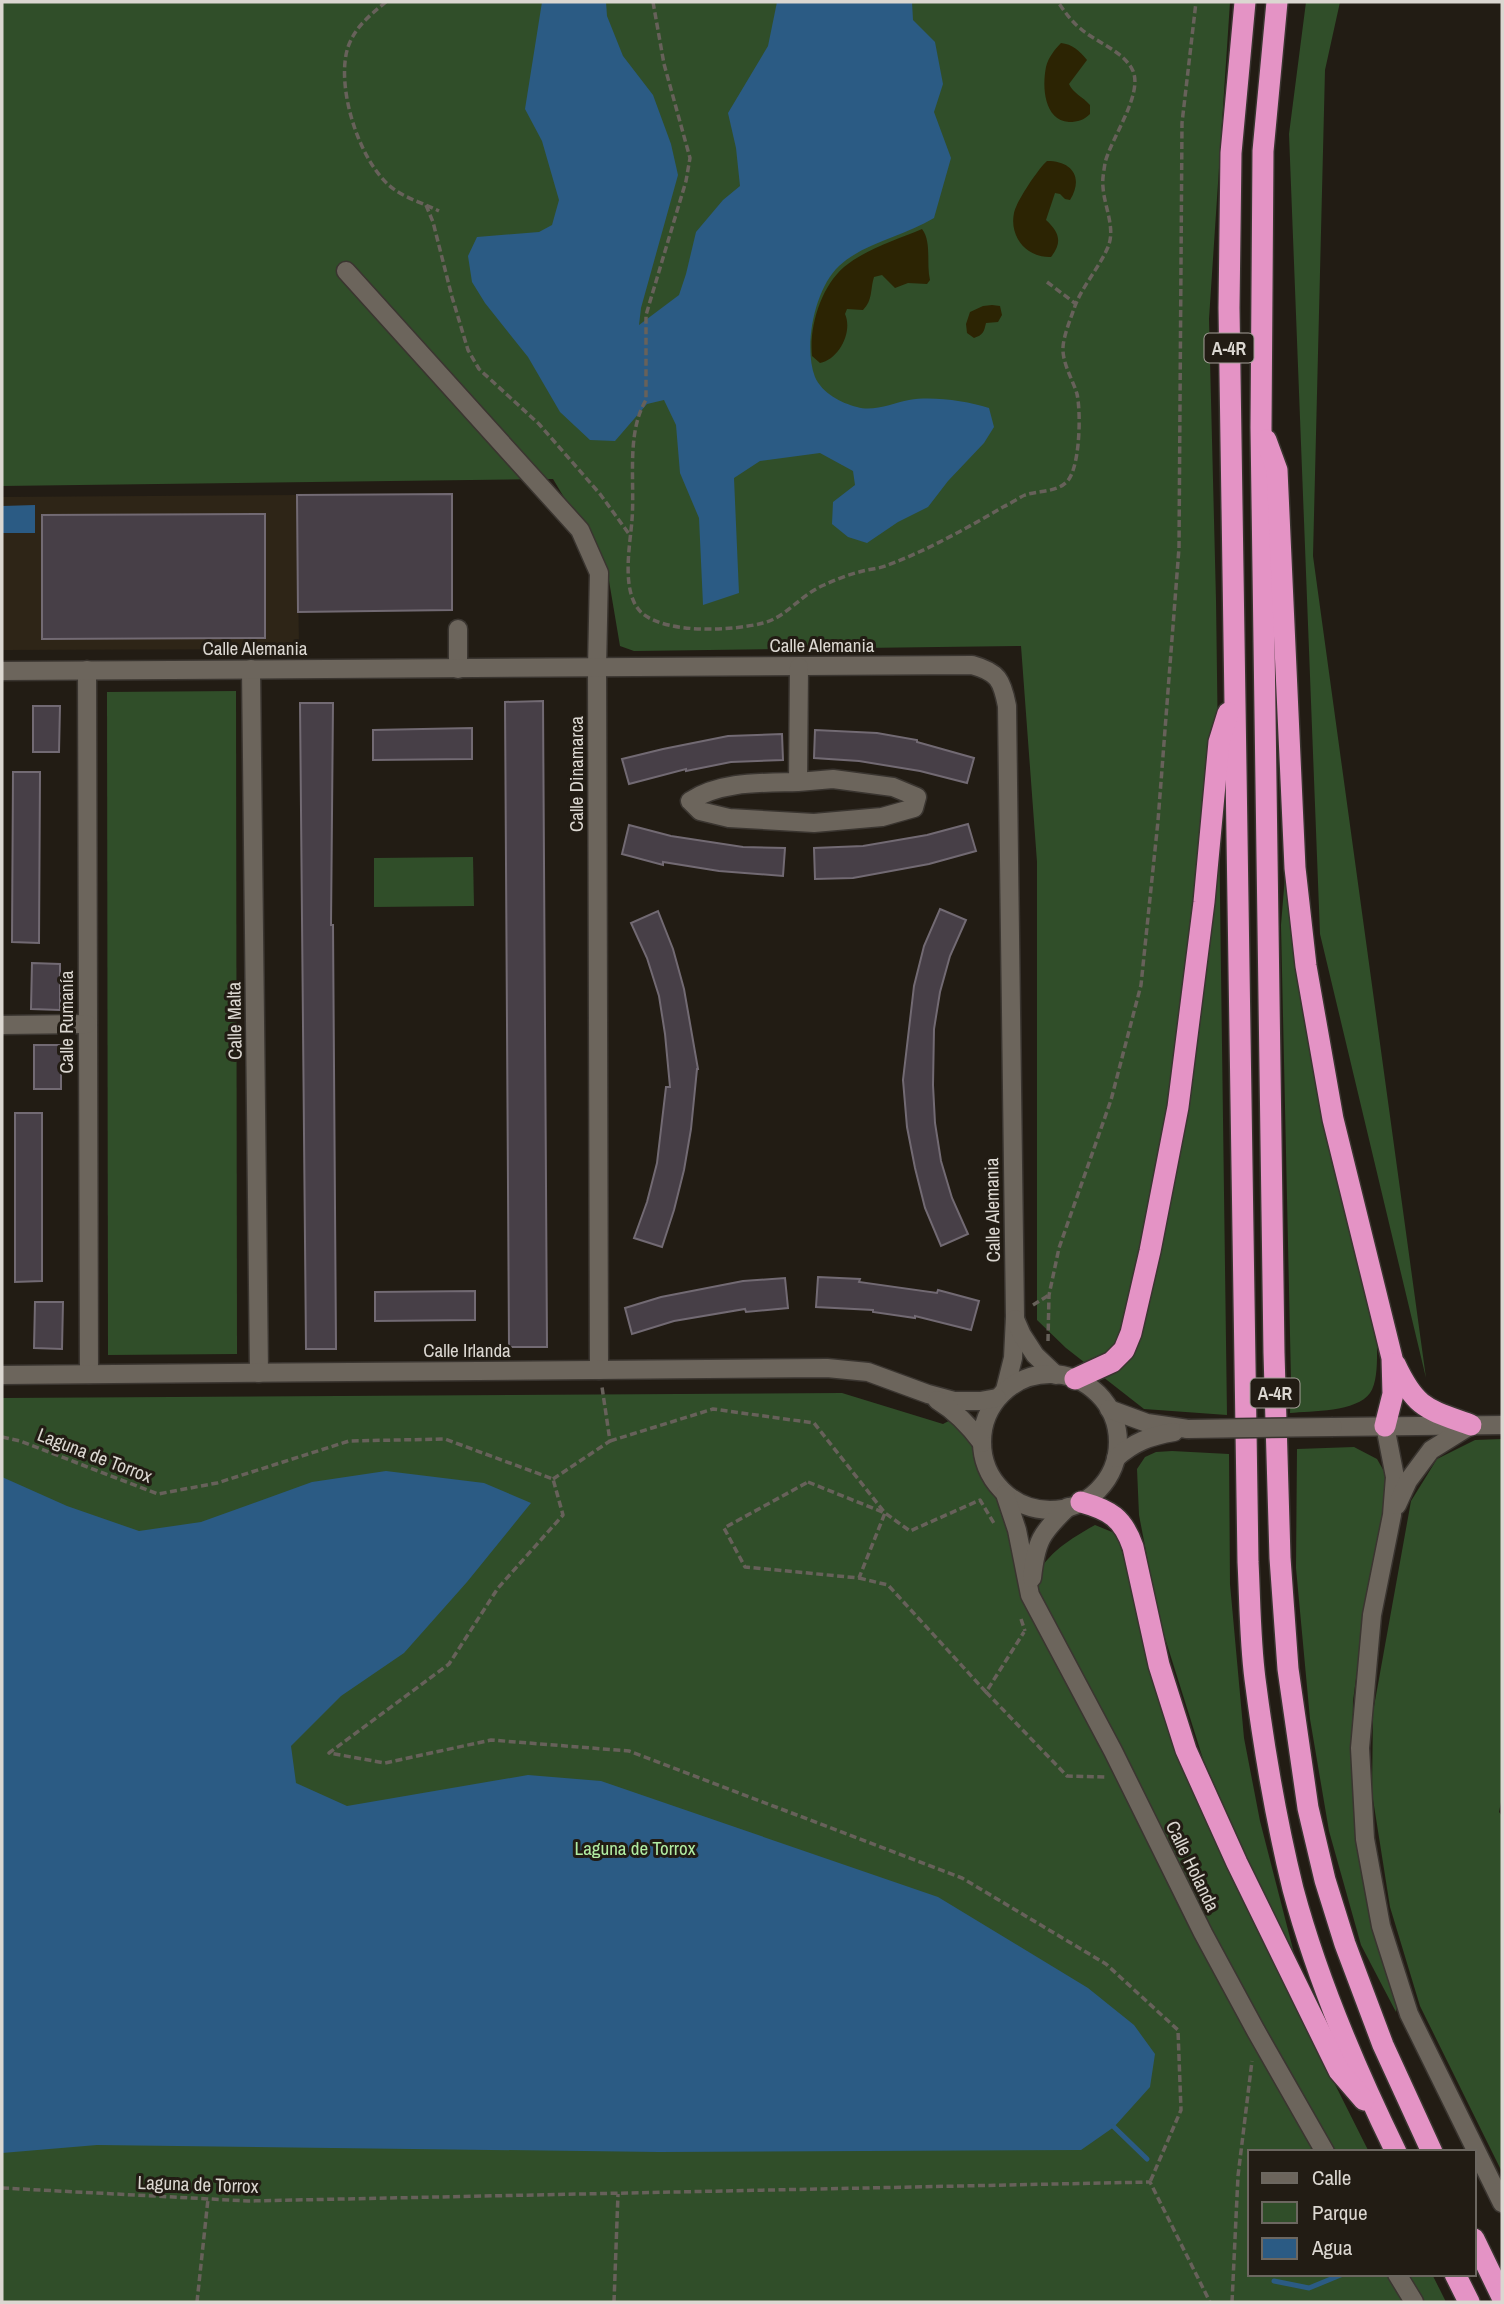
<svg xmlns="http://www.w3.org/2000/svg" width="1504" height="2304" font-family="'Archivo Narrow',sans-serif">
  <rect width="100%" height="100%" fill="#221c14"/>
  <polygon fill="#2e2517" points="297,495 299,649 2,650 2,497"/>
  <g fill="#304e29">
    <polygon points="2,2 1230,2 1209,319 1216,600 1227,1415 1144,1409 1066,1348 1037,1320 1037,862 1021,646 634,651 620,646 607,569 553,479 2,486"/>
    <polygon points="1306,2 1340,2 1325,70 1313,556 1426,1378 1320,934 1289,134"/>
    <polygon points="236,691 237,1354 108,1355 107,692"/>
    <polygon points="473,857 474,906 374,907 374,858"/>
    <path d="M1285 876 1377 1344C1377 1358 1378 1382 1370 1393 1357 1412 1311 1411 1290 1413L1291 1380 1281 925Z"/>
    <path d="M842 1393 943 1424 960 1415C998 1466 1010 1527 1028 1587 1049 1553 1060 1545 1095 1525L1117 1534 1181 1761 1269 1953 1369 2152H1250V2274H1432L1446 2302H2V1398Z"/>
    <polygon points="1502,1439 1502,1797 1499,1812 1502,1816 1502,2172 1420,2006 1390,1907 1372,1793 1373,1712 1411,1501 1437,1459 1475,1440"/>
    <polygon points="1354,1447 1377,1459 1385,1473 1388,1499 1364,1619 1353,1701 1352,1770 1356,1830 1368,1907 1398,2003 1396,2012 1361,1945 1329,1831 1310,1719 1296,1568 1297,1449"/>
    <polygon points="1172,1451 1229,1454 1230,1584 1244,1738 1260,1821 1296,1961 1267,1903 1203,1759 1159,1619 1139,1515 1137,1469 1145,1457 1156,1452"/>
  </g>
  <g fill="#2c2403">
    <path d="M1061 43C1072 44 1080 51 1087 60L1069 84C1073 93 1083 97 1090 105V114C1084 120 1078 122 1069 122 1044 120 1042 87 1046 67 1048 58 1055 49 1061 43Z"/>
    <path d="M1047 161C1072 161 1084 177 1070 200L1065 199 1060 194 1055 193 1046 220C1059 232 1063 242 1051 257 1027 258 1009 237 1014 213 1016 202 1038 169 1047 161Z"/>
    <path d="M922 229C932 242 926 263 930 280L927 284 908 283 895 288 882 275 874 277C870 290 873 300 863 310L847 309 845 314C853 332 839 359 820 363L812 356C809 326 821 287 844 267 866 249 896 240 922 229Z"/>
    <path d="M992 305 1000 306 1002 315 998 322 986 323C984 332 983 335 974 338L967 333 966 324 970 312 983 306Z"/>
  </g>
  <g fill="#2b5b84">
    <path d="M542 2H606L607 16 623 56 653 95 671 144 678 175 641 308 639 325 679 295 686 274 696 232 723 200 740 186 736 148 728 113 768 46 777 2H912L913 20 935 42 943 84 934 112 951 158 934 218C905 236 865 242 839 266 815 288 803 346 815 377 822 393 841 403 857 407 874 412 893 403 909 400 933 396 966 401 989 408L994 427 984 443 948 481 928 507 898 522 867 543 848 537 832 524 833 502 855 485 853 471 820 453 760 461 734 478 739 593 703 605 699 518 680 473 676 425 664 400 647 404 615 441 590 440 560 412 528 357 485 303 472 282 468 256 477 237 539 232 552 225 559 200 542 141 525 109Z"/>
    <polygon points="35,505 35,533 2,533 2,506"/>
    <polygon points="386,1471 484,1483 531,1503 467,1582 404,1653 341,1696 291,1746 296,1783 347,1806 528,1775 601,1781 938,1897 1088,1988 1134,2025 1155,2054 1150,2087 1114,2127 1081,2150 659,2152 97,2145 2,2153 2,1477 67,1506 139,1531 201,1522 312,1482"/>
  </g>
  <g fill="none" stroke-linecap="round" stroke-linejoin="round">
    <g stroke="#2b5b84" stroke-width="5">
      <polyline points="1114,2127 1147,2159"/>
      <polyline points="1274,2281 1309,2288 1343,2274"/>
    </g>
  </g>
  <g fill="#473f47" stroke="#726a73" stroke-width="2">
    <polygon points="452,494 452,610 298,612 297,495"/>
    <polygon points="265,514 265,638 42,639 42,515"/>
    <polygon points="543,701 547,1347 509,1347 505,702"/>
    <polygon points="300,703 333,703 331,925 333,925 336,1349 306,1349"/>
    <polygon points="33,706 60,706 59,752 33,752"/>
    <polygon points="472,728 472,759 373,760 373,730"/>
    <polygon points="815,730 877,733 917,740 917,742 974,758 967,783 920,771 859,761 814,758"/>
    <polygon points="782,734 783,760 731,762 686,771 686,769 629,784 622,759 663,749 728,736"/>
    <polygon points="13,772 40,772 39,943 12,942"/>
    <polygon points="968,824 976,851 929,864 853,878 815,879 814,848 863,846 927,835"/>
    <polygon points="629,825 671,836 743,847 785,848 783,876 719,871 663,862 663,865 622,854"/>
    <polygon points="940,909 966,920 950,956 940,992 934,1029 933,1085 935,1123 941,1161 952,1198 968,1234 941,1246 925,1208 915,1168 907,1127 903,1080 914,986 924,946"/>
    <polygon points="658,911 673,949 684,989 698,1069 697,1069 691,1129 684,1170 674,1210 662,1247 634,1238 647,1202 657,1163 666,1087 670,1087 665,1034 659,996 647,958 631,923"/>
    <polygon points="32,963 60,964 60,1010 31,1009"/>
    <rect x="34" y="1045" width="27" height="44"/>
    <polygon points="15,1113 42,1113 42,1281 15,1282"/>
    <polygon points="818,1277 860,1279 859,1282 937,1293 938,1290 979,1301 971,1330 915,1316 915,1318 873,1312 873,1310 816,1307"/>
    <polygon points="785,1278 788,1308 746,1312 745,1309 674,1321 632,1334 625,1308 661,1297 743,1281"/>
    <polygon points="475,1291 475,1320 375,1321 375,1292"/>
    <polygon points="35,1302 63,1302 62,1349 34,1348"/>
  </g>
  <g fill="none" stroke-linecap="round" stroke-linejoin="round">
    <g stroke="#3a3530" stroke-width="21">
      <g id="minor">
        <polyline points="346,271 580,530 599,573 597,668 599,1370"/>
        <polyline points="251,669 259,1373"/>
        <polyline points="458,669 458,629"/>
        <polyline points="87,670 89,1374"/>
        <path d="M2 671 972 665C998 672 1002 680 1007 706L1015 1317 1013 1358 1005 1390"/>
        <path d="M798 782C761 783 721 781 690 801L700 811 729 818 814 823 882 817 914 808 917 797 893 787 833 779 798 782 799 667"/>
        <polyline points="2,1025 87,1024"/>
        <polyline points="1015,1319 1022,1335 1035,1355 1056,1375"/>
        <circle cx="1050" cy="1442" r="68"/>
        <polyline points="2,1375 827,1368 868,1372 928,1394 954,1401 980,1401 997,1398"/>
        <path d="M937 1400C955 1411 969 1425 982 1443"/>
        <polyline points="1109,1409 1147,1423 1188,1429"/>
        <polyline points="1385,1426 1395,1477 1392,1515 1372,1615 1360,1748 1365,1839 1381,1926 1409,2014 1502,2203"/>
        <polyline points="1333,1427 1502,1425"/>
        <path d="M1116 1458C1134 1442 1150 1436 1174 1432"/>
        <polyline points="1005,1494 1017,1530 1030,1595 1113,1751 1203,1933 1256,2031 1325,2152"/>
        <polyline points="1397,1505 1408,1481 1431,1450 1471,1425"/>
        <path d="M1032 1578C1036 1541 1041 1533 1068 1507"/>
        <polyline points="1397,2274 1414,2302"/>
      </g>
    </g>
    <g stroke="#3a3530" stroke-width="24">
      <g id="highway">
        <path d="M1245 2 1231 153 1229 308 1248 1562C1250 1601 1250 1640 1255 1679 1264 1749 1276 1820 1293 1889 1317 1979 1355 2068 1396 2152"/>
        <polyline points="1277,2 1263,151 1261,428 1274,1353 1280,1558 1288,1669 1308,1808 1325,1880 1345,1944 1383,2045 1432,2152"/>
        <polyline points="1266,440 1277,470 1295,868 1306,966 1333,1119 1392,1358 1393,1394 1385,1426"/>
        <path d="M1395 1364C1416 1409 1427 1409 1471 1425"/>
        <polyline points="1075,1379 1112,1362 1124,1350 1131,1333 1150,1251 1178,1107 1204,902 1219,742 1228,713"/>
        <path d="M1081 1502C1110 1510 1123 1518 1133 1547L1159 1665 1186 1750 1237 1863 1339 2071 1364 2100"/>
        <polyline points="1474,2239 1502,2297"/>
        <polyline points="1455,2274 1469,2302"/>
      </g>
    </g>
    <g stroke="#67615a" stroke-width="3.5" stroke-dasharray="7 3.5" stroke-linecap="butt">
      <path d="M386 2C370 15 355 27 348 47 335 87 360 166 395 190 408 199 425 204 439 211"/>
      <path d="M653 2 664 64 690 158 686 181 646 315V400C626 433 635 482 632 520 630 546 620 595 643 614 669 634 732 631 763 623 787 617 800 595 824 585 835 580 847 575 859 572 868 569 879 569 888 565 928 550 967 528 1003 507 1010 504 1018 498 1025 495 1040 490 1059 493 1069 479 1080 463 1081 412 1077 394 1073 380 1062 363 1063 347 1064 334 1071 318 1075 306 1083 285 1099 268 1108 247 1116 228 1104 206 1103 187 1102 179 1104 171 1105 163 1111 138 1143 95 1133 71 1124 51 1097 43 1081 29 1071 21 1065 12 1058 2"/>
      <polyline points="426,205 433,222 452,297 468,350 479,369 539,424 600,494 629,534"/>
      <polyline points="1047,282 1076,304"/>
      <polyline points="1033,1305 1049,1295"/>
      <polyline points="1048,1341 1049,1295 1059,1248 1111,1100 1141,985 1158,821 1179,548 1182,123 1196,2"/>
      <polyline points="2,1437 20,1441 158,1494 217,1483 349,1441 445,1439 553,1479 563,1515 498,1588 449,1664 329,1753 385,1763 491,1740 629,1751 962,1878 1106,1964 1178,2030 1181,2110 1150,2182"/>
      <polyline points="610,1441 713,1409 814,1423 885,1513 910,1531 980,1500 995,1525"/>
      <polyline points="553,1479 610,1441 602,1387"/>
      <polygon points="808,1482 885,1513 859,1578 745,1567 724,1528"/>
      <polyline points="859,1578 888,1585 986,1692 1024,1632"/>
      <polyline points="1021,1619 1025,1631"/>
      <polyline points="986,1692 1067,1776 1106,1777"/>
      <polyline points="2,2188 248,2201 1150,2182 1210,2302"/>
      <polyline points="197,2302 208,2199"/>
      <polyline points="614,2302 618,2194"/>
      <polyline points="1232,2302 1238,2176 1252,2061"/>
    </g>
    <use href="#minor" stroke="#6c655c" stroke-width="18"/>
    <use href="#highway" stroke="#e493c5" stroke-width="21"/>
    <g stroke="#3a3530" stroke-width="21" stroke-linecap="butt">
      <polyline id="minor-bridge" points="1188,1429 1333,1427"/>
    </g>
    <use href="#minor-bridge" stroke="#6c655c" stroke-width="18"/>
  </g>
  <g text-anchor="middle" dominant-baseline="central" stroke-width="6" stroke-linejoin="round" paint-order="stroke">
    <g fill="#221c14" stroke="#a49f98" stroke-width="2">
      <rect x="1204.5" y="333.5" width="49" height="29" rx="5"/>
      <rect x="1250.5" y="1378.5" width="49" height="29" rx="5"/>
    </g>
    <g font-size="18" font-weight="bold" fill="#dbd7d1">
      <text x="1229" y="348">A-4R</text>
      <text x="1275" y="1393">A-4R</text>
    </g>
    <g font-size="19" fill="#dbd7d1" stroke="#221c14">
      <text x="822" y="645">Calle Alemania</text>
      <text x="255" y="648">Calle Alemania</text>
      <text transform="translate(576 774) rotate(-90)">Calle Dinamarca</text>
      <text transform="translate(234 1021) rotate(-91)">Calle Malta</text>
      <text transform="translate(66 1022) rotate(-90)">Calle Rumanía</text>
      <text transform="translate(992 1210) rotate(-91)">Calle Alemania</text>
      <text x="467" y="1350">Calle Irlanda</text>
      <text transform="translate(95 1455) rotate(21)">Laguna de Torrox</text>
      <text transform="translate(1193 1866) rotate(64)">Calle Holanda</text>
      <text transform="translate(198 2184) rotate(2)">Laguna de Torrox</text>
    </g>
    <g font-size="19" fill="#b1eca2" stroke="#221c14">
      <text x="635" y="1848">Laguna de Torrox</text>
    </g>
  </g>
  <rect width="1504" height="2304" fill="none" stroke="#dbd7d1" stroke-width="7"/>
  <rect x="1248" y="2150" width="228" height="126" fill="#221c14" stroke="#6c6760" stroke-width="2"/>
  <rect x="1262" y="2173" width="35" height="10" fill="#6c655c" stroke="#6c6760" stroke-width="2"/>
  <text x="1312" y="2185" font-size="21" fill="#dbd7d1">Calle</text>
  <rect x="1262" y="2202" width="35" height="21" fill="#304e29" stroke="#6c6760" stroke-width="2"/>
  <text x="1312" y="2220" font-size="21" fill="#dbd7d1">Parque</text>
  <rect x="1262" y="2238" width="35" height="21" fill="#2b5b84" stroke="#6c6760" stroke-width="2"/>
  <text x="1312" y="2255" font-size="21" fill="#dbd7d1">Agua</text>
</svg>
